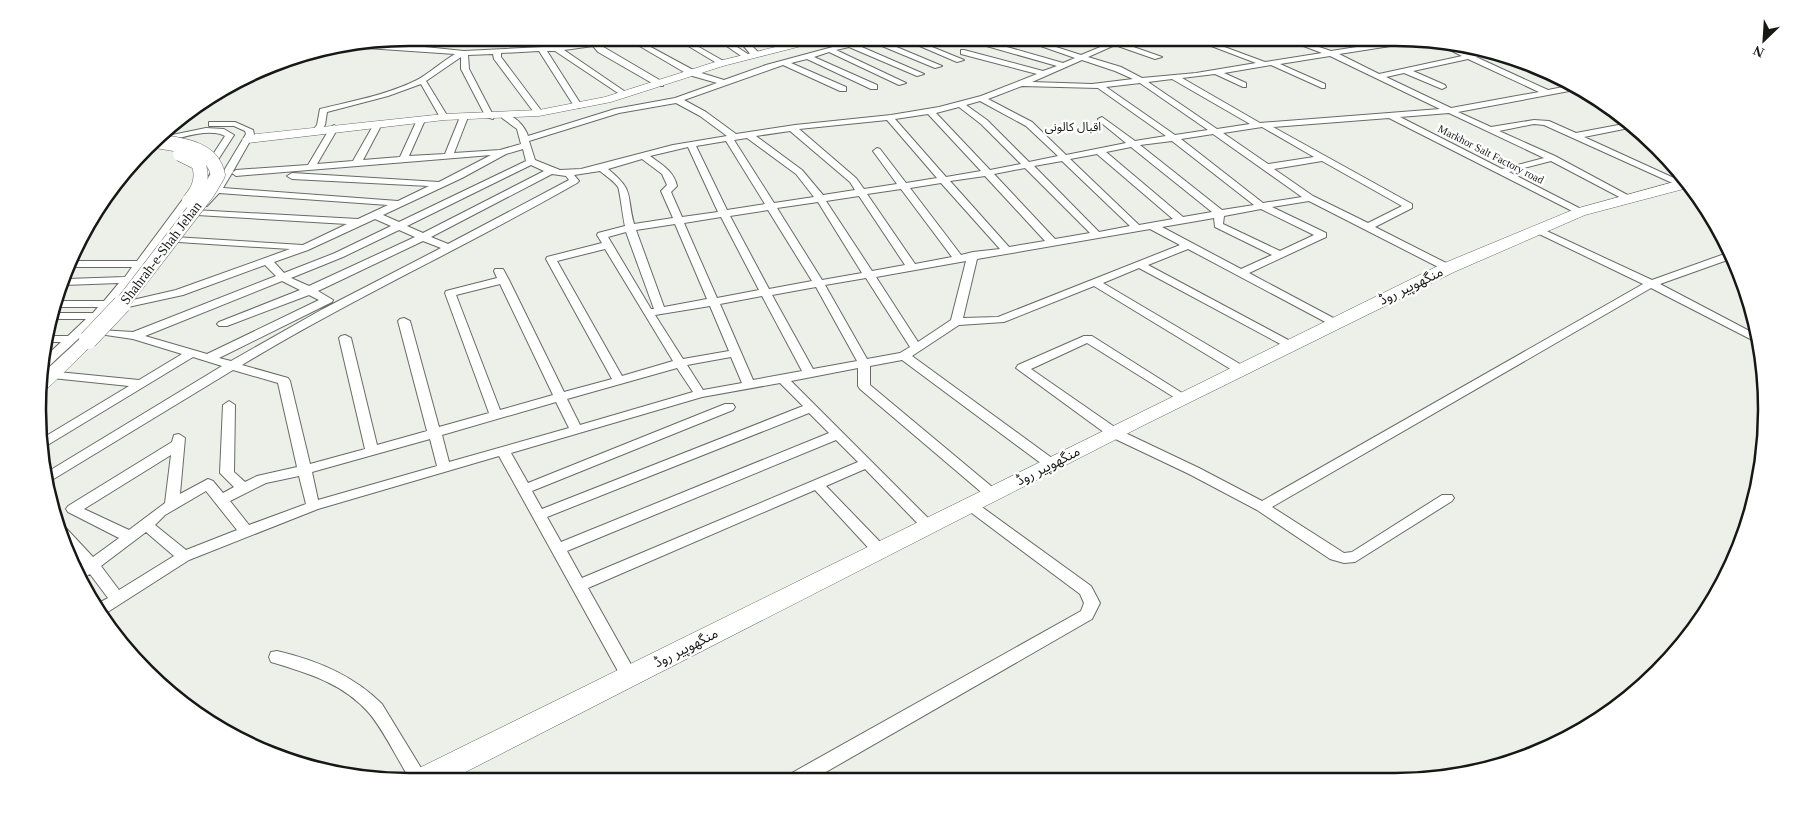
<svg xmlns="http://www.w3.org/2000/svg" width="1804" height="819" font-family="'Times New Roman','Noto Sans Arabic',serif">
  <rect width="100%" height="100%" fill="#ecf0e9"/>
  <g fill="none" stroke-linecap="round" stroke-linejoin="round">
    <g stroke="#686b65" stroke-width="2">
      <g id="street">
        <path d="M627 38H634L695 71 724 80 766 65 866 38H875L942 66 935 68 870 41 857 45 924 74 917 76 849 47 836 50 906 83 899 85 829 52 814 57 877 85V89H871L807 59 791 63 846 87V91H840L783 65 684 100 706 112 736 134 795 125 891 115 939 107 981 96 1037 74 961 54V50H964L1043 71 1057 66 983 45 982 43 986 41 1063 63 1075 58 1018 38H1028L1081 55 1122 38H1130L1122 43 1162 57 1155 59 1115 45 1088 57 1121 67 1142 78 1196 73 1256 63 1193 39 1192 38H1200L1265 62 1322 53 1285 39 1284 38H1292L1331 51 1363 46 1344 39 1343 38C1354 38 1364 45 1375 44 1390 44 1404 38 1419 40L1416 42 1339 54 1379 74 1462 56 1432 41 1444 42 1470 54 1487 51 1494 53 1476 57 1548 90 1573 85 1580 89 1458 112 1491 127 1534 120 1549 121 1576 133 1629 123 1634 127 1584 137 1687 184 1685 186H1679L1544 125 1534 124 1499 131 1555 156 1635 199 1633 201H1627L1551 161 1509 172 1583 210V214L1580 215 1389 118 1273 127 1412 204V208L1375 227 1452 266 1453 268 1452 270H1444L1309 201 1272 207 1326 233V237L1249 273 1339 321 1341 323 1339 325H1331L1188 249 1148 265 1294 343 1296 345 1294 347H1286L1139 268 1103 283 1245 367 1247 370 1245 373H1237L1094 286 1004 322 959 325 912 356 1056 461 1058 464 1056 467H1046L902 360 870 366V385L997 491 999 494 997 497H987L860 389 858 386V368L791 381 936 526 934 530H924L865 469 826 486 885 547 887 551 885 555 880 556 875 555 815 490 588 588 638 677 636 682 630 684 624 682 499 456 318 509 189 560 103 615 95 605 108 598 90 574 80 580 75 569 82 564 64 545 56 526H64L93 557 119 538 68 512 66 509 68 506 172 442 174 435 179 434 185 438 180 494 208 479 213 481 223 493 234 487 220 473 223 405 229 401 235 405 234 472 245 482 257 476 297 467 278 383 233 370 47 483 44 474 222 366 193 357 41 449V439L129 386 52 378 46 374 48 371 139 380 182 354 133 339 99 334 97 332 99 330 133 332 276 276 265 265 183 295 128 307 123 304 124 302 176 290 290 249 178 242 174 241V237L303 245 347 224 197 215 194 214V210L358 219 388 205 219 193 207 206H201L199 204 213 189 246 134 245 131 234 126H209V122H235L253 130 254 134 232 173 236 170 308 165 330 128 334 125 338 128 317 164 353 161 374 124 378 122 382 124 363 160 400 157 417 120 421 118 425 120 409 156 445 154 460 117 464 115 468 117 454 153 500 150 521 144 517 129 502 118V114C513 113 525 126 528 136L615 109 675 98 717 83 689 75 631 41 600 45 663 82V86H657L598 52 593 46 564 50 627 93 628 95 624 97 555 51H547L582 106 578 108 574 106 539 51 501 53V57L543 113 539 115H536L494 59 493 54 468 55 469 69 494 117 493 119 486 117 461 69V57L426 81 448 117 447 119H441L421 84 388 96 327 112 325 125 320 132 313 130 317 125 320 109C352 101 387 95 417 80 430 73 441 62 455 54L352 47 368 44 415 46 464 51 562 46ZM1330 56 1440 109 1260 123 1182 78 1215 74 1243 87H1246V83L1224 73 1271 65 1322 88H1325V84L1280 64ZM1468 59 1539 92 1451 108 1386 77 1404 73 1442 89 1446 87 1445 85 1413 71ZM1082 60 1115 71 1133 79 1092 84 1032 82ZM1172 79 1250 124 1217 129 1148 82ZM1140 83 1208 130 1175 135 1106 87ZM1022 86 1098 88 1166 136 1135 141 1102 117 1098 119 1099 121 1126 143 1066 155 1032 122 988 99ZM980 101 1026 126 1058 156 1029 162 987 120 966 105ZM676 103 700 116 727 136 673 145 581 169 560 170 535 160 529 141 619 113ZM959 107 981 124 1021 164 990 170 936 113ZM1449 113 1544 158 1502 169 1400 117ZM928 114 981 171 946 177 895 119ZM887 120 937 178 906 183 880 149 877 148 873 151 897 184 864 189 856 178 799 129ZM1262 127 1314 157 1268 164 1223 133ZM790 131 850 182 855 190 823 195 802 170 756 136ZM1213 134 1302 197 1263 203 1181 139ZM747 138 796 174 814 197 774 203 734 140ZM726 141 765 204 727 210 696 146ZM1172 141 1254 205 1222 210 1140 145ZM688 147 718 212 682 217 671 192 677 186C674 171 661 164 650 156ZM1131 147 1212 212 1183 217 1106 152ZM523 149 526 161 399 222 383 215 462 178 506 154ZM1097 154 1173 219 1139 225 1070 159ZM491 155 439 182 292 173 287 176 292 179 429 186 398 201 223 188 232 173 236 176ZM642 159 662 174 667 185 661 191 673 218 634 224C626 194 635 191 608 169ZM1062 161 1130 226 1099 232 1034 166ZM1322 161 1402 206 1368 223 1313 196 1274 169ZM531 165 544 171 423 233 407 226ZM1025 168 1090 233 1055 239 994 174ZM600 171C606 176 614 181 618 187 620 191 623 218 625 226L598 233 597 235 602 243 547 257 546 259 612 379 564 392 509 280 503 269H495L494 271 497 278 446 291 445 293 489 413 439 427 410 321 404 318 400 319 398 321 427 431 377 445 351 338 345 335 341 336 339 338 365 449 310 464 290 381 288 378 242 365C351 299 467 246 577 183L579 181 574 175ZM552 174 566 176 569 180 448 244 431 237ZM985 176 1045 241 1009 247 950 181ZM941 183 1000 249 973 252 961 255 910 188ZM901 189 952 257 915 264 867 194ZM859 196 905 265 872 271 826 201ZM818 202 862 273 822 280 777 208ZM1261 209 1314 235 1280 251 1223 224 1224 216ZM768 210 812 281 769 289 730 216ZM721 217 759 290 717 298 684 223ZM1214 218 1215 227 1272 255 1241 269 1162 227ZM375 219 391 226 335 253 284 273 274 262 308 250ZM675 224 707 299 664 307 636 230ZM1150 229 1180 245 998 317 963 318 977 259ZM399 230 415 237 309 286 291 278 343 257ZM626 232 654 309H651L608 237ZM423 241 441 248 321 310 231 361 219 358 332 302 333 300 318 291ZM605 249 673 361 622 376 557 261ZM966 261 951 320 918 342 876 277ZM866 278 910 347 900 353 867 359 825 285ZM282 281 300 290 219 322 217 324 219 326H227L309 295 319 300 207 354 145 336ZM500 284 553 395 500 410 456 295ZM816 287 857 361 813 369 772 295ZM762 296 802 371 753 380 720 304ZM710 306 729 351 683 359 655 315ZM731 357 742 383 703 390 687 365ZM677 368 693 392 580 425 567 399ZM780 383 803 406 542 509 532 491 733 410 735 407 733 404H725L528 483 511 453 702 397ZM556 402 569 428 449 462 442 435ZM809 413 829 433 561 542 547 517ZM430 439 437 466 318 500 312 472ZM836 440 858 462 582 578 567 551ZM171 455 165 503 129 530 84 509ZM299 476 306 504 249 525 230 501 266 483ZM206 491 237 530 186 550 155 525 165 515ZM146 532 174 556 119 590 101 566Z"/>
        <polygon points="675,38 683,38 727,63 720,65"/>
        <polygon points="715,38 723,38 751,56 744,58"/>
        <polygon points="737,38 744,38 758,52 758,56 752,56"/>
        <polygon points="778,38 786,38 793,45 786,47"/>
        <polygon points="901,38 910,38 964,60 957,62"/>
        <path d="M206 128 224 129 234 135C202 185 169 236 132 282 107 313 77 340 48 367H44V358L61 342H44L45 336H68L86 319H51L54 313H93L98 307H56L58 301H104L119 283 64 285 67 279 125 277 132 267H71L73 261H137L189 191 225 136C209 127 176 139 159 144L155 141 172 135Z"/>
        <polygon points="1538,227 1652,280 1730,252 1733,258 1660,284 1759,336 1760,344 1651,288 1272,507 1344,553 1352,552 1442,495 1452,495 1454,498 1452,501 1355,562 1344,563 1330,559 1257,510 1189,474 1109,436 1016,368 1018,365 1084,336 1092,336 1190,398 1188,401 1180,401 1087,343 1031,369 1119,430 1199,468 1262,501 1643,284 1535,232 1533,230"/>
        <polygon points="970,500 975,502 1091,586 1100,603 1092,619 812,780 787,780 790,774 1081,611 1084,603 1080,594 965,508 963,505 965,502"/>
        <path d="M277 651C316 660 353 675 382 704L429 781H411C399 762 383 729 369 713 343 683 307 673 271 662L269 657 271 652Z"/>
      </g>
    </g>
    <g stroke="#686b65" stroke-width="1">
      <g id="secondary">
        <polygon points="812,38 827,38 825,40 723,66 611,102 539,116 444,120 248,143 242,139 248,135 444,114 539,110 605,97 715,62"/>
        <polygon points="88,335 94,337 96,340 94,343 49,387 43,388 43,373 82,337"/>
      </g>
    </g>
    <g stroke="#686b65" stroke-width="1">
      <polygon id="primary" points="1685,179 1691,187 1585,215 1454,272 1144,425 448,781 407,781 411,772 1442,264 1575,209"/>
    </g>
    <use href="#street" fill="#fff" fill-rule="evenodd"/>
    <use href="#secondary" fill="#fff" fill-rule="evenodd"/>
    <use href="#primary" fill="#fff" fill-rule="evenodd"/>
    <g stroke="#686b65" stroke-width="15" stroke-linecap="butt">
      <g id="secondary-bridge-far1">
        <path d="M180 154 198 163C204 177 199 190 189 201"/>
        <path d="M121 305 208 192 218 175C212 146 180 145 155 141"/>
      </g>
    </g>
    <g stroke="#686b65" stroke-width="19" stroke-linecap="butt">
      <polyline id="secondary-bridge" points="88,340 122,304"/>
    </g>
    <use href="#secondary-bridge-far1" stroke="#fff" stroke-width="14"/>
    <use href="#secondary-bridge" stroke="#fff" stroke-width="18"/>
  </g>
  <g text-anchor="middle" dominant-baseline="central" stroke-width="4.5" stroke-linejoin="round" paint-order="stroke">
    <g font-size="11" fill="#171816" stroke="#fff">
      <text transform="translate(1491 154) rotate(27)">Markhor Salt Factory road</text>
    </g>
    <g font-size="12" fill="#171816" stroke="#fff">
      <text x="1073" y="127">اقبال کالونی</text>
    </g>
    <g font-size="14" fill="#171816" stroke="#fff">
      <text transform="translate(161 253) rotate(-53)">Shahrah-e-Shah Jehan</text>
      <text transform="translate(1411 286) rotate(-26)">منگھوپیر روڈ</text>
      <text transform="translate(1048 466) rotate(-27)">منگھوپیر روڈ</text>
      <text transform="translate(686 648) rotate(-27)">منگھوپیر روڈ</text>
    </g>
  </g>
  <path d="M0 0H1804V819H0ZM409 46H1395A363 363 0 0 1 1758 409V410A363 363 0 0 1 1395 773H409A363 363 0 0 1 46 410V409A363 363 0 0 1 409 46Z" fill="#fff" fill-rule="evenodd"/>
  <path fill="none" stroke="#171816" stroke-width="2.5" d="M409 46H1395A363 363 0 0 1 1758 409V410A363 363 0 0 1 1395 773H409A363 363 0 0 1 46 410V409A363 363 0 0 1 409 46Z"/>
  <g transform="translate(1764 40) rotate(205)" stroke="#ffffff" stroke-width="4" paint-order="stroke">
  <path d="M0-4L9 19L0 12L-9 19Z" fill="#171816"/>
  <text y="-8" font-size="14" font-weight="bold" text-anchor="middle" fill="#171816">N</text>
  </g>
</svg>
